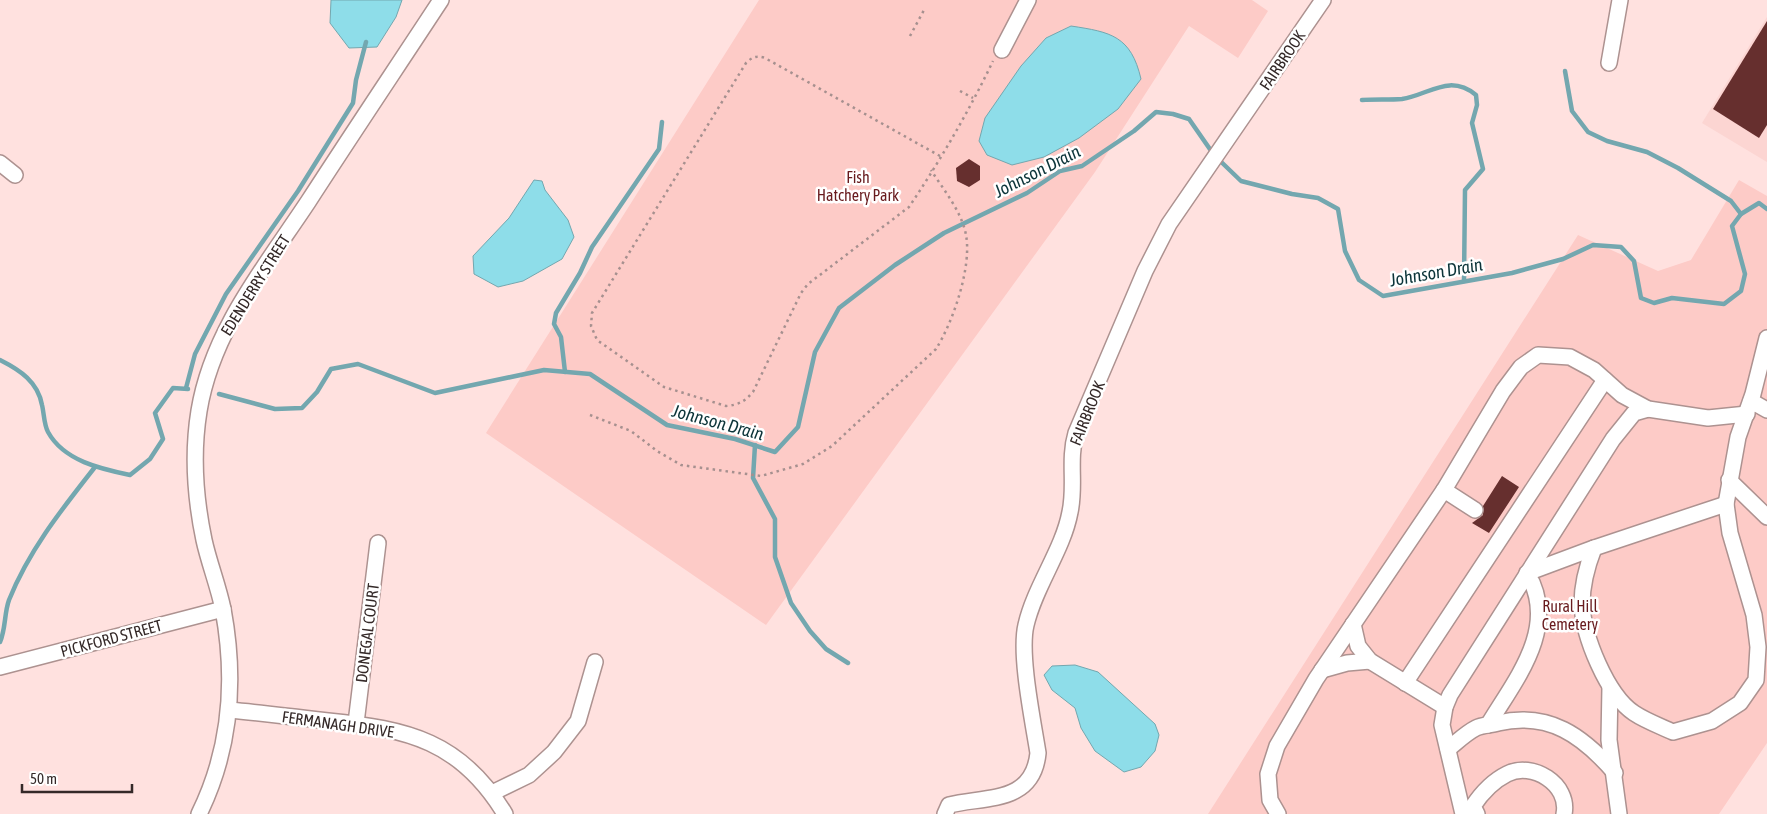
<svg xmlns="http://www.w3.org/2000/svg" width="1767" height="814" font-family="'Asap Condensed',sans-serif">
  <rect width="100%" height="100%" fill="#ffe1df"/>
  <polygon fill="#fcd5d2" points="1767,17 1767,162 1702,123"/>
  <g fill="#fdcbc7">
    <polygon points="759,0 1252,0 1268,11 1238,58 1189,26 1095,172 766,625 486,433"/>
    <polygon points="1739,180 1767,196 1767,743 1719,814 1208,814 1578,235 1658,271 1691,260"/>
  </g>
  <g fill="#8edde9" stroke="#73a7af">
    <polygon points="331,0 402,0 396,17 377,47 349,48 330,23"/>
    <path d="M1071 26C1111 32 1131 36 1141 79L1118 109 1079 138 1044 157 1012 165 987 155 979 141 985 118 1021 66 1046 38Z"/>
    <polygon points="534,180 542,181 545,190 568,220 574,237 562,259 523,281 498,287 474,274 473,256 509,218"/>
    <polygon points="1075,665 1098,672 1155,724 1159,735 1155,751 1141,767 1124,772 1095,751 1081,728 1075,708 1052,690 1044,675 1052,666"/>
  </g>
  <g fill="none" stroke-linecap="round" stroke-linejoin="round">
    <g stroke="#73a7af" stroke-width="4.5">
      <polyline points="1565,71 1572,111 1588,132 1607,141 1647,152 1678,168 1731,201 1741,214"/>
      <path d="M1362 100C1375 99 1389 100 1402 99 1429 95 1449 73 1476 95L1477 105 1472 123 1483 169 1465 190 1464 281"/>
      <path d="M0 360C20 370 38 382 42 405 44 413 44 425 48 432 64 461 101 469 130 475L150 459 163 439 155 413 173 388 188 389"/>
      <polyline points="565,372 561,337 554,324 556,313 580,273 592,247 659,149 662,122"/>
      <polyline points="186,388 195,354 226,294 298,191 353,103 356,80 366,42"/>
      <polyline points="219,394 275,409 302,408 317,392 331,369 358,364 435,393 544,370 590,374 667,425 735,439 775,452 798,427 815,352 839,308 895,265 944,233 1027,193 1060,171 1082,166 1134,131 1156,112 1173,114 1189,119 1214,155 1241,181 1292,194 1318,198 1338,209 1345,251 1359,280 1383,296 1512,273 1563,259 1593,245 1621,247 1634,261 1641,298 1654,303 1672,298 1724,304 1741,291 1745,274 1732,226 1741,214 1759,203 1767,209"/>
      <polyline points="755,445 753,478 775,519 775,557 791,603 810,631 826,649 848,663"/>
      <path d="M0 642C6 628 4 614 9 600 29 550 62 509 95 467"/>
    </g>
  </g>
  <g fill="#662f2e">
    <polygon points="1767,21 1767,125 1759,138 1713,109"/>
    <polygon points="969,159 980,166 980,180 969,187 957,181 956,168"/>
    <polygon points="1502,476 1519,487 1489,533 1472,523 1483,515 1483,506"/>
  </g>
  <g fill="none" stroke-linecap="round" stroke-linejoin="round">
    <g stroke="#ad9290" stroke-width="18">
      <g id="minor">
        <polyline points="1002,50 1028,0"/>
        <polyline points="1609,63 1620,0"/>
        <polyline points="0,163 15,175"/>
        <polyline points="1751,401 1767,410"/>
        <polyline points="1729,480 1767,517"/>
        <polyline points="1444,490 1475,510"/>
        <path d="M1594 548C1587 566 1582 584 1582 604 1583 636 1607 695 1634 713 1646 721 1660 726 1673 732L1712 721 1740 703 1756 680 1758 647 1754 615 1730 533 1726 504 1738 437 1753 394 1767 338"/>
        <polyline points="1353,624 1358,646 1370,661 1445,707"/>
        <polyline points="0,667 223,609"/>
        <polyline points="1322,670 1347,663 1370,661"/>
        <polyline points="1405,683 1605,380"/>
        <polyline points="1610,687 1609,740 1619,814"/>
        <path d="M229 710C262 713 295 717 328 721 408 729 461 741 505 814"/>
        <polyline points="356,723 378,543"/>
        <path d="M1488 725C1515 680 1560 627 1527 573L1594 548 1726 504"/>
        <path d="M1448 749C1457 742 1466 733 1476 728 1482 725 1491 725 1498 723 1549 711 1583 736 1615 773"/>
        <polyline points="492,793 529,775 554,752 578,721 595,662"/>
        <path d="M199 814C231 749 236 679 223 609 218 585 209 563 204 540 195 497 192 454 199 411 212 331 265 267 308 202 352 134 397 67 441 0"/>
        <path d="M945 814 949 805C986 796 1033 804 1038 753 1033 721 1019 654 1026 625 1035 586 1063 550 1070 512 1076 485 1068 460 1076 433L1145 271 1169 224 1323 0"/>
        <polyline points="1278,814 1270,800 1268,774 1277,746 1316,679 1444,490 1503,391 1521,367 1538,355 1570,357 1594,370 1622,395 1648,409 1708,418 1747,414"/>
        <polyline points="1463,814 1442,725 1445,707 1450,695 1613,439 1634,413 1648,409"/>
        <path d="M1477 814 1473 806C1481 794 1493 781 1507 774 1532 761 1570 784 1564 814"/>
      </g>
    </g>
    <g stroke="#a6908f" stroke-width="2.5" stroke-dasharray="2.5 4" stroke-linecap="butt">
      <polyline points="910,36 924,10"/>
      <polyline points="960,91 973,98"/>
      <path d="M940 156 765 58C757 55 752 57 746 63L592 313 591 326 597 340 664 387 726 406C739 405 745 401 753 392L801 293 808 284 909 207C940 161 969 111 993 61"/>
      <path d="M590 415 631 431 657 451 681 465 761 476 803 464 832 446 936 349C953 322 972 267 966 235 962 212 943 189 931 170"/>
    </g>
    <use href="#minor" stroke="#fff" stroke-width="15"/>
  </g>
  <g text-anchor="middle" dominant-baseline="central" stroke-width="5" stroke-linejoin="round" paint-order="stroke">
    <g font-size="16" fill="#342928" stroke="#fff">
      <text transform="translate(1282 60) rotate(-56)">FAIRBROOK</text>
      <text transform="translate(255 285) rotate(-58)">EDENDERRY STREET</text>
      <text transform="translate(1087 413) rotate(-68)">FAIRBROOK</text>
      <text transform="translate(367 633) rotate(-83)">DONEGAL COURT</text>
      <text transform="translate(111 638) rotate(-15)">PICKFORD STREET</text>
      <text transform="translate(338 724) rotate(8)">FERMANAGH DRIVE</text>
    </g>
    <g font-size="16" fill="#681b1e" stroke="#fff">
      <text x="858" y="177">Fish<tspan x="858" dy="18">Hatchery Park</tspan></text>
      <text x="1570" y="606">Rural Hill<tspan x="1570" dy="18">Cemetery</tspan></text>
    </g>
    <g font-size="18" font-style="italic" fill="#0c3439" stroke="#fff">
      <text transform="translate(1037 171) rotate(-27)">Johnson Drain</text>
      <text transform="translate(1436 272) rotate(-10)">Johnson Drain</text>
      <text transform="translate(718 422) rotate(15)">Johnson Drain</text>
    </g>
  </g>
  <path d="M22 784v8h110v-8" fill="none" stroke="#342928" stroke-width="2.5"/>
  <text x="30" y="784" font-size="15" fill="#342928" stroke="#ffffff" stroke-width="4" paint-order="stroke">50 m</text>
</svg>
